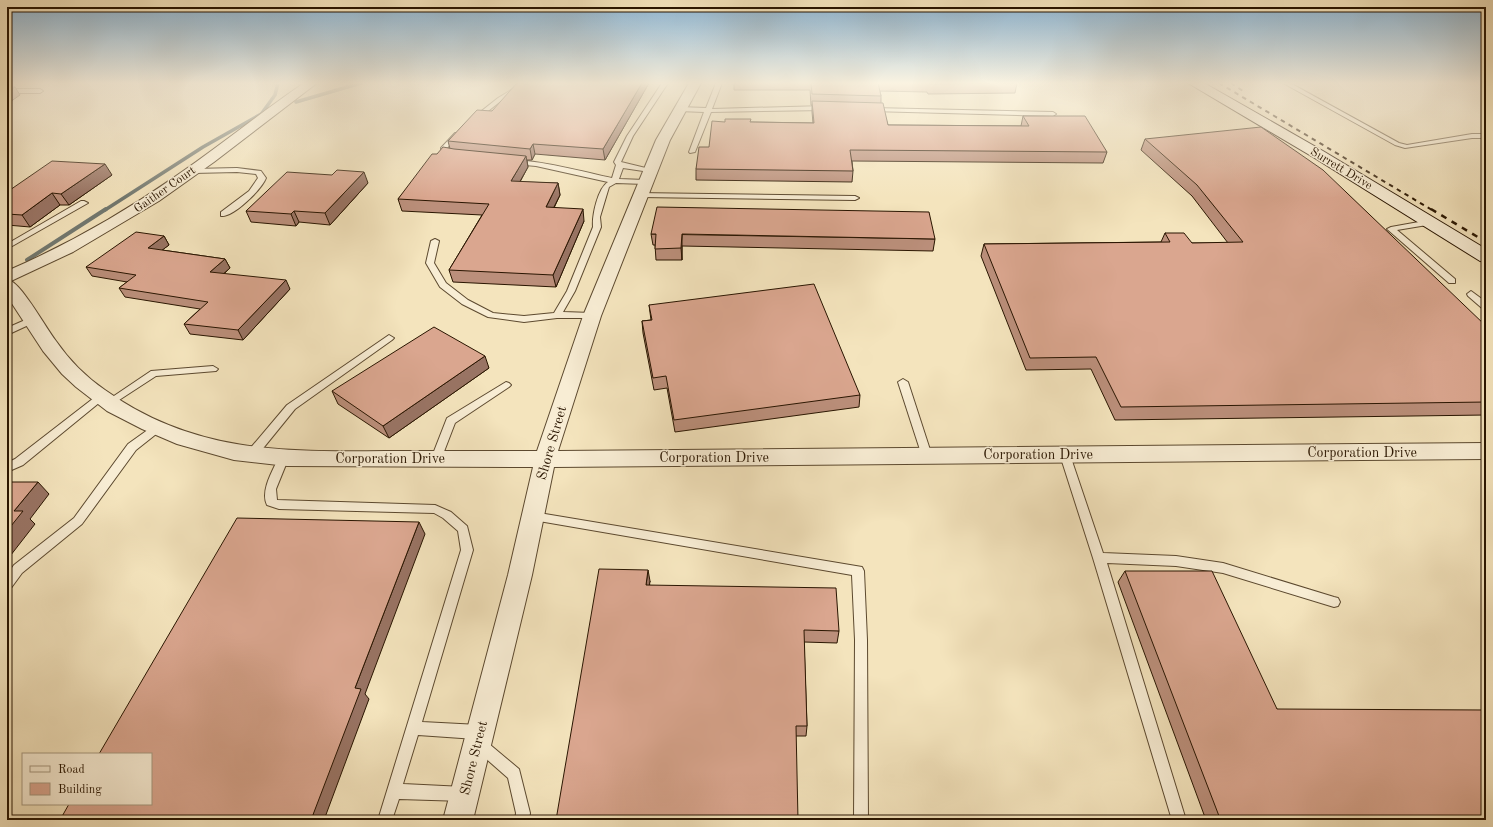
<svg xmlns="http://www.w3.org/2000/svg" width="1493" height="827" font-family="'Old Standard TT',serif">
  <rect width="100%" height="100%" fill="#f4e4bd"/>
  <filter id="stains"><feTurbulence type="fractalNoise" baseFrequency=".005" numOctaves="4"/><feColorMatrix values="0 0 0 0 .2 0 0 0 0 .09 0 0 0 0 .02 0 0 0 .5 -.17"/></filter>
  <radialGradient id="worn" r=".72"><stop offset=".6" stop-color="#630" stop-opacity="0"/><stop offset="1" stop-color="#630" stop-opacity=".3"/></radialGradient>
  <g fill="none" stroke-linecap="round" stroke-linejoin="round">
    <g stroke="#727971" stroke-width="3.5">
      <polyline points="296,102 361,83"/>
      <polyline points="262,113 275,95 278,83"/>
      <polyline points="105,210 203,147 263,113"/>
    </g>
    <polyline stroke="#727971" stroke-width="4" points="27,260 106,209"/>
    <g stroke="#5c492f" stroke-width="2">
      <g id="lane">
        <polygon points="523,83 530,83 502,100 478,119 474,119 474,117 498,98"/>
        <path d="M662 83H668L633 136 621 162 654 170 650 172 623 168 619 179 645 180 649 182 645 184 616 183 609 187 600 217 601 227 575 291 563 312 592 313 595 314 596 316 595 318H557L524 322 488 317 462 304 440 287 426 263 431 241 435 239 439 241 434 263 446 283 468 300 493 313 524 316 554 313 567 291 593 227C592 215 598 188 608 182L536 166 514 164 511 162C519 155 597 175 612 178L616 165 614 162 627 136Z"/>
        <polygon points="716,83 722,83 712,109 825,106 828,108 825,110 711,112 695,152 690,153 689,152 704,112 679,111 676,109 679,107 706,108"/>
        <polygon points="1283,83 1290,83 1399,143 1407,145 1472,134 1486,134 1486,138 1472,138 1405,148 1395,145"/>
        <polygon points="7,89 40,89 43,91 40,93 7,93"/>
        <polygon points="873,108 1053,112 1056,114 1053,116 871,111 871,109"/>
        <polygon points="455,133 460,134 447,148 447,152 454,156 451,158 442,154 441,148"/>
        <path d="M237 168 261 171 266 178C262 189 233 218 221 216V212L249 191 258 178 256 174 237 172 193 173 189 171 193 169Z"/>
        <polygon points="637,193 855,196 859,198 855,200 640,197 636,195"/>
        <polygon points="81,201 84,201 88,203 7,249 7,244"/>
        <polygon points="1430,220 1434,222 1433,224 1397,230 1455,279 1455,283 1449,283 1387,229 1391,227"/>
        <polygon points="1471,291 1486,302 1486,310 1483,309 1468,296 1467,294"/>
        <polygon points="32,317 35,318 36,320 35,322 7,335 7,328"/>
        <polygon points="389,335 394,338 392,340 295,409 256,457 248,457 247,454 248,451 287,405"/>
        <polygon points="213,366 218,369 216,371 156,376 113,404 110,405 105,402 151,371"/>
        <polygon points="903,379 908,382 932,456 931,459 923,459 922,456 898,382"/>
        <polygon points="506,382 509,383 511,385 509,387 455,423 440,462 432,462 431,459 447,418"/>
        <polygon points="102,393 107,396 105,398 23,465 7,472 7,463 15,459 99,394"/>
        <polygon points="156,424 160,425 161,428 160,431 136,450 82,524 22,573 11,588 7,589 7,575 14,565 74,518 128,444"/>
        <polygon points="1065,451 1069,452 1070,455 1103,553 1176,556 1223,563 1334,597 1338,598 1340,602 1338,606 1334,607 1223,573 1176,566 1107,563 1186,820 1172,820 1093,558 1060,455 1061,452"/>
        <path d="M284 453 288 454 289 457 276 489 277 500 435 505 451 512 467 526 473 550 422 722 479 725 484 727 486 732 482 738 519 769 530 813 529 820H515L516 813 508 778 475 749 473 744 476 739 418 735 403 784 464 787 469 789 471 794 469 799 464 801 399 799 392 820H378L461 550 458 531 443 518 434 513 279 509 267 505C260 491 273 470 279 457L280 454Z"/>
        <polygon points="533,512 862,567 864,571 867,640 868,820 854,820 855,640 852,575 533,520 529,519 527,516 529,513"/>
      </g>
    </g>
    <g stroke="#5c492f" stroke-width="2">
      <path id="street" d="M304 83H317L214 162 159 201 73 252 11 281C24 288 46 328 56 341 69 360 86 377 105 390 193 453 283 452 386 451 436 451 487 451 537 451L583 316 656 140 689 83H701L670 140 601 316 558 451 1486 443V459L554 467 532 575 473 820H443L508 575 533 467 287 466 234 460 177 444 142 429 107 411 76 387 62 374 43 351 7 296V271C67 245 123 213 176 176 220 146 260 113 304 83Z"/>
    </g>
    <g stroke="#291500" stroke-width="2">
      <polygon id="secondary" points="1188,83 1204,83 1323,151 1486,249 1486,262 1480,261 1313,157"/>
    </g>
    <use href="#lane" fill="#f8edd4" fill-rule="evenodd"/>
    <use href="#street" fill="#f8edd4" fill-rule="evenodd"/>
    <use href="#secondary" fill="#f8edd4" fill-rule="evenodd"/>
    <g stroke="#291500" stroke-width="2" stroke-dasharray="4.5 4.5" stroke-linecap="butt">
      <polyline points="1219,83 1432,210"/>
      <polyline points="1231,83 1243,91"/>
    </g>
    <polyline stroke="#291500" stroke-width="2.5" stroke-dasharray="6 6" stroke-linecap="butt" points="1431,209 1486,242"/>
  </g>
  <g fill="#bb8f7b" stroke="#291500">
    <polygon points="530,83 649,83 605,160 535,154 532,160 527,160 528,167 520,182 558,183 560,195 554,208 584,221 556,287 453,282 449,270 482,215 402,211 398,199 437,154 450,149 448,141 492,111"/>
    <polygon points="734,83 1017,83 1015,93 928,94 927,92 880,91 881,96 881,103 888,125 1021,126 1023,116 1107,152 1103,163 852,161 853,171 852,182 696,180 696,169 709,147 751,122 813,123 812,112 812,105 811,105 810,90 734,90"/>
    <polygon points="1145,139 1486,326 1486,415 1115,420 1091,369 1026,370 981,256 984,244 1161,242 1165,233 1192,243 1228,243 1192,196 1141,150"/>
    <polygon points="112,175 69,205 60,205 30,227 7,225 7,192"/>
    <polygon points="368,183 330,225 299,222 296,226 251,222 246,211"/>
    <polygon points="651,234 935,239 933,251 682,246 682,260 656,260 655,245 653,245"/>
    <polygon points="164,236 169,245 162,250 225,259 230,268 224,274 290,289 243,340 190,334 184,324 200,309 125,297 119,288 127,282 92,276 86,267"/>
    <polygon points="649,305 860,395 859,407 675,432 667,388 654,390 643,333 642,321 651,320"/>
    <polygon points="489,368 389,438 338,404 332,391"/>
    <polygon points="1125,571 1277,709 1486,820 1206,820 1118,582"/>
    <polygon points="650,581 649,585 839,631 837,643 804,642 807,726 806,736 796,736 556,820"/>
  </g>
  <g fill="#997464" stroke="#291500">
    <polygon points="642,83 649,83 605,160 603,149"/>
    <polygon points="15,87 20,95 7,104 7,93"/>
    <polygon points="533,144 535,154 532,160 530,149"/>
    <polygon points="526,156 528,167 514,192 511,181"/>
    <polygon points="105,164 112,175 69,205 61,194"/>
    <polygon points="364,172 368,183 330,225 325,213"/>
    <polygon points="558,183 560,195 548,219 546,207"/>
    <polygon points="52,193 60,205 30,227 22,215"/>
    <polygon points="583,209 584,221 556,287 553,275"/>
    <polygon points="294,211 299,222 296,226 291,214"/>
    <polygon points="682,234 682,260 681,248"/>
    <polygon points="164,236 169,245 153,257 148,248"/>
    <polygon points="225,259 230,268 215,281 210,272"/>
    <polygon points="286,280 290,289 243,340 238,330"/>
    <polygon points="485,356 489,368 389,438 383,426"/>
    <polygon points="38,482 49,494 30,519 35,524 7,560 7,531 14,511"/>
    <polygon points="419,522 425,534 365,694 369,699 324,820 311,820 355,688"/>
    <polygon points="648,570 650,581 648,596 646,585"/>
  </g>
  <g fill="#daa68f" stroke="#291500">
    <polygon points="517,83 529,84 530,83 642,83 603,149 533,144 530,149 448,141 477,110 492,111"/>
    <polygon points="811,83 878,83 881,96 812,94"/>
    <polygon points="929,83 1017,83 930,84"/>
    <polygon points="7,87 15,87 7,93"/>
    <polygon points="812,101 883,103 888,125 1029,126 1023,116 1085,116 1107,152 850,150 853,171 696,169 699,147 709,147 712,121 725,122 725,119 751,119 750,122 814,123"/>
    <polygon points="1261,127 1323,170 1486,326 1486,402 1121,407 1096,357 1030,358 984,244 1170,242 1165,233 1184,233 1192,243 1243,242 1197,185 1145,139"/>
    <polygon points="443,147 454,149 526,156 511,181 558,183 546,207 583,209 553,275 449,270 489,204 398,199 432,154 437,154"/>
    <polygon points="52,161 105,164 61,194 52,193 22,215 7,214 7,192"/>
    <polygon points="337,170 364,172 325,213 294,211 291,214 246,211 287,172 332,175"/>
    <polygon points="657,207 929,212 935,239 682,234 681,248 655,249 656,234 651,234"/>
    <polygon points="136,232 164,236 148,248 225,259 210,272 286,280 238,330 184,324 208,302 119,288 136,275 86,267"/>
    <polygon points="814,284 860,395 674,420 666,376 653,378 642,321 652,320 649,305"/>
    <polygon points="434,327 485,356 383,426 332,391"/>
    <polygon points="7,482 38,482 14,511 23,511 7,531"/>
    <polygon points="237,518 419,522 355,688 361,689 311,820 60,820 69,804 151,804 151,754 99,754"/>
    <polygon points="599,569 648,570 646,585 836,588 839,631 804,630 807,726 796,726 798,820 556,820"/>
    <polygon points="1125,571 1212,571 1277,709 1486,710 1486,820 1305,820 1304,816 1219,816"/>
  </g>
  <linearGradient id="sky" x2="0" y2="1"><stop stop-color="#8cb7d7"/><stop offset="0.42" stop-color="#faf3e1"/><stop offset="1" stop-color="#faf3e1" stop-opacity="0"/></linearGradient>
  <rect width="1493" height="198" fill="url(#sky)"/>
  <g text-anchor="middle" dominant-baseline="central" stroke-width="3" stroke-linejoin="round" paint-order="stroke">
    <g font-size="12" fill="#291500" stroke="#f8edd4">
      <text transform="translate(1341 169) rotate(31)">Surrett Drive</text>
      <text transform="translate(165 190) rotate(-35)">Gaither Court</text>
    </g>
    <g font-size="14" fill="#291500" stroke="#f8edd4">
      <text transform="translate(552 443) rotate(-74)">Shore Street</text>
      <text x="1362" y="453">Corporation Drive</text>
      <text x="1038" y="455">Corporation Drive</text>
      <text x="714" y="458">Corporation Drive</text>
      <text x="390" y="459">Corporation Drive</text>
      <text transform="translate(474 758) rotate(-76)">Shore Street</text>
    </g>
  </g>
  <rect width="1493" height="827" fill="none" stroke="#f4e4bd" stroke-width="24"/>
  <rect x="8" y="8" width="1477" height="811" fill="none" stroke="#291500" stroke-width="2"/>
  <rect x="12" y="12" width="1469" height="803" fill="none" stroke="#291500"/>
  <rect x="22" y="753" width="130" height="52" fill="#f8edd4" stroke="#a5977f"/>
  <rect x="30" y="766" width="20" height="6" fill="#f8edd4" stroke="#a5977f"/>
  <text x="58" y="773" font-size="12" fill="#291500">Road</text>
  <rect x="30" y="783" width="20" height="12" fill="#daa68f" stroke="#a5977f"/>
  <text x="58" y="793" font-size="12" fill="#291500">Building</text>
  <rect width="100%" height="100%" filter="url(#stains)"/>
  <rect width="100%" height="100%" fill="url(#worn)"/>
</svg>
